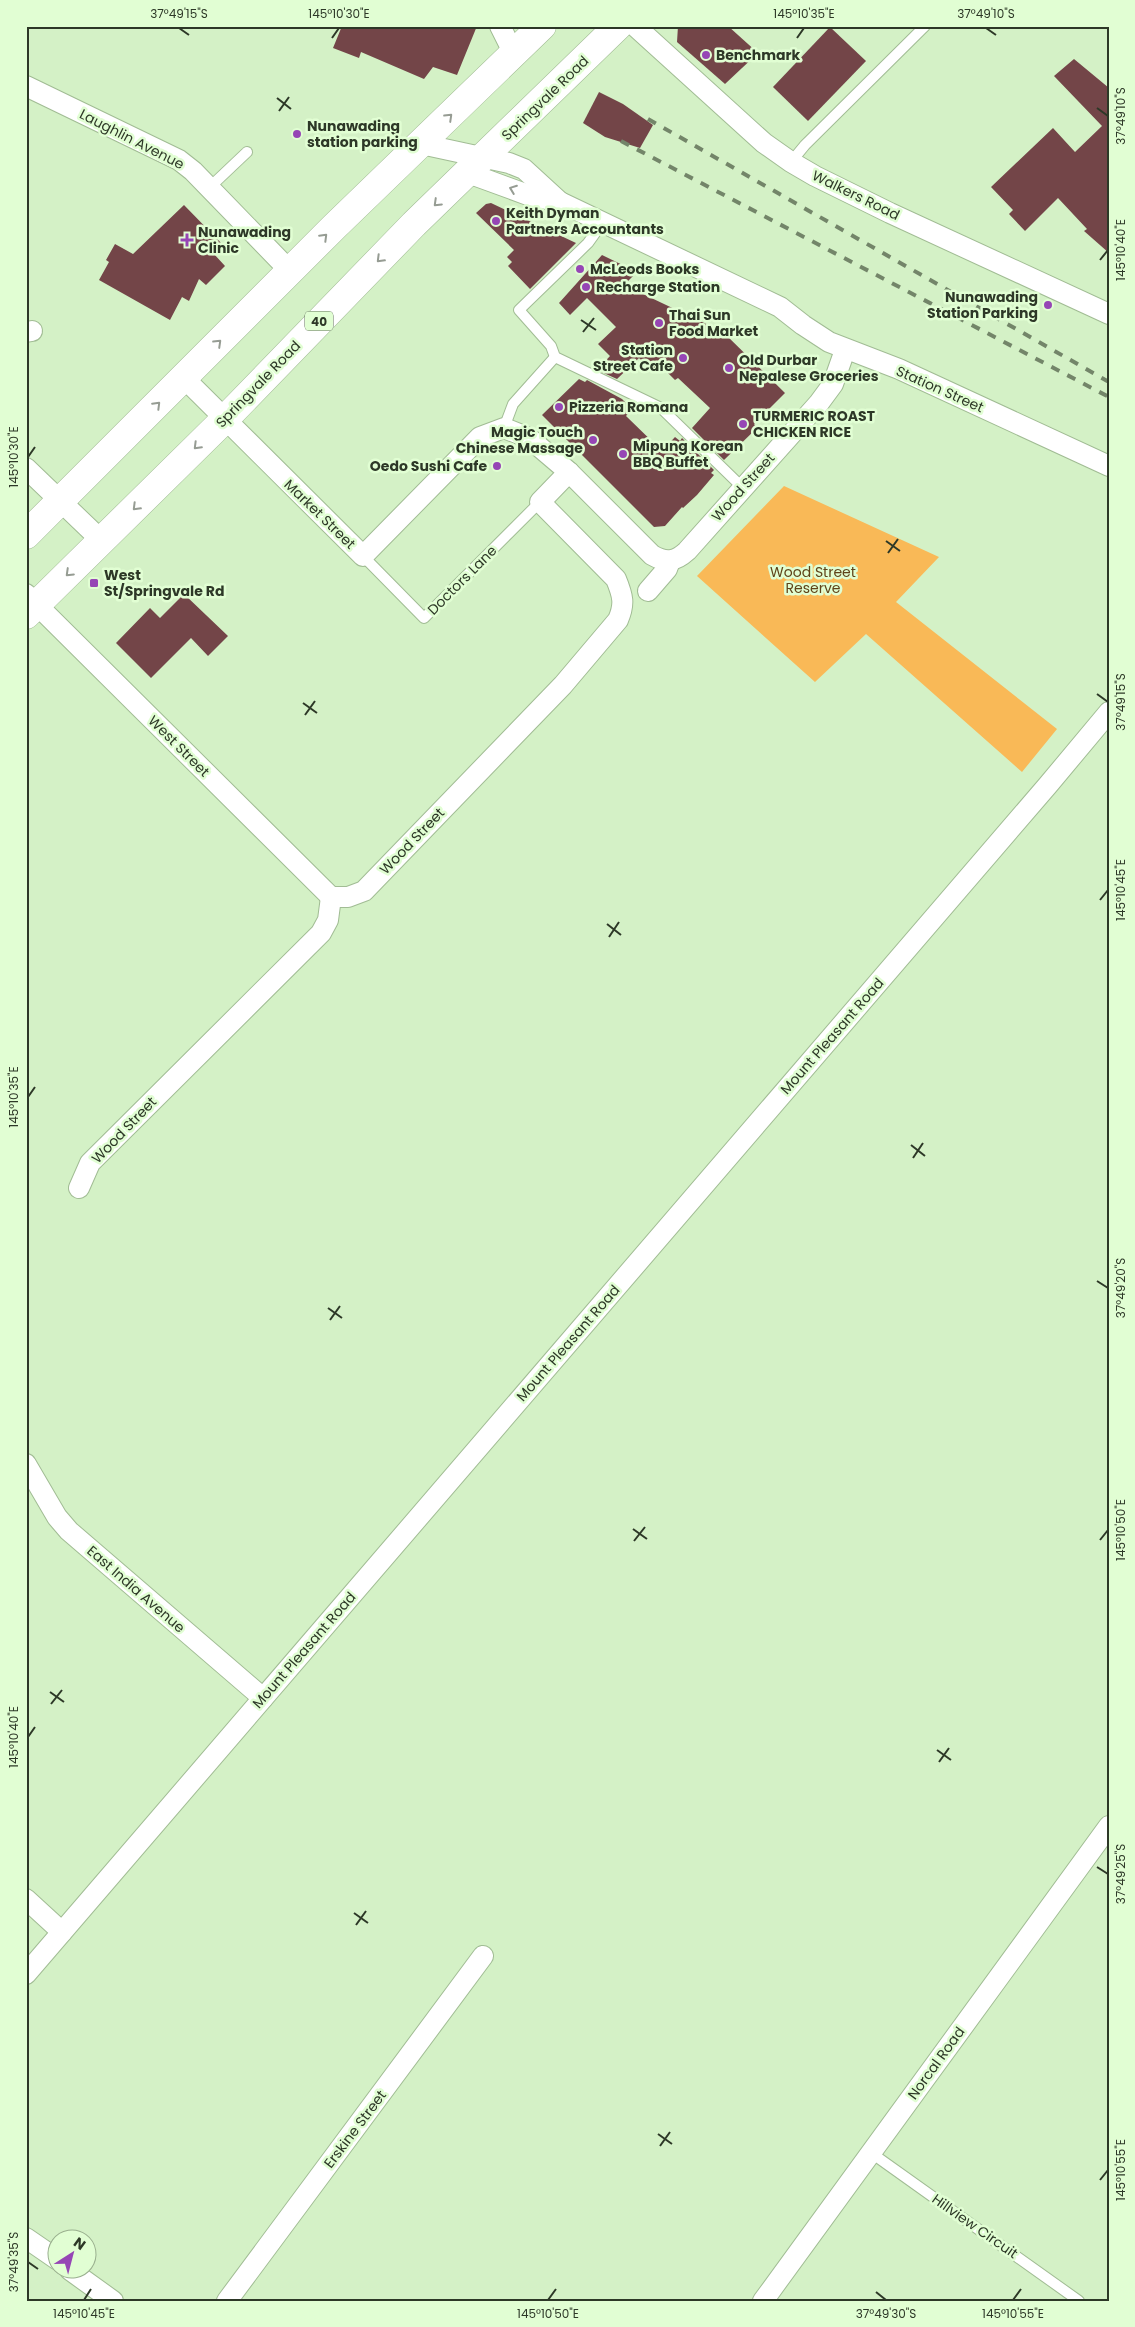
<svg xmlns="http://www.w3.org/2000/svg" width="1135" height="2327" font-family="Poppins,sans-serif">
  <rect width="100%" height="100%" fill="#d4f1c6"/>
  <polygon fill="#f9b957" points="784,486 939,557 896,602 1057,729 1022,772 866,634 815,682 697,576"/>
  <g fill="#734548">
    <polygon points="342,26 477,26 457,75 433,67 424,79 361,52 359,58 333,48"/>
    <polygon points="678,26 728,26 758,53 725,84 677,42"/>
    <polygon points="830,27 866,61 808,121 773,87"/>
    <polygon points="1074,59 1109,88 1109,253 1084,231 1087,229 1058,198 1025,231 1009,214 1013,210 991,187 1053,128 1075,152 1102,126 1054,76"/>
    <polygon points="599,92 623,104 653,125 640,148 605,137 583,123"/>
    <polygon points="491,203 576,243 530,289 508,266 512,262 507,257 514,250 476,213 486,204"/>
    <polygon points="184,205 223,245 214,254 225,266 206,285 199,279 189,301 182,297 170,320 99,280 109,262 106,260 115,244 133,254"/>
    <polygon points="602,255 637,272 624,285 723,332 785,393 754,424 757,428 724,460 692,428 710,408 678,378 675,380 660,365 654,372 639,358 617,379 597,370 610,356 598,344 616,327 587,298 570,315 559,303"/>
    <polygon points="579,379 585,382 587,380 622,399 632,409 626,416 662,451 675,437 680,441 682,438 714,470 711,473 714,475 697,495 683,508 682,507 665,526 654,527 542,415"/>
    <polygon points="184,594 228,636 208,656 191,638 151,678 116,643 150,608 160,618"/>
  </g>
  <g fill="none" stroke-linecap="round" stroke-linejoin="round">
    <g stroke="#a1bc94" stroke-width="12">
      <g id="lane">
        <polyline points="791,162 805,145 925,26"/>
        <polyline points="209,188 247,152"/>
        <polyline points="603,222 588,243 519,310 551,346 555,357 661,408 742,487"/>
        <polyline points="504,428 513,404 555,357"/>
        <polyline points="363,556 424,618 540,502"/>
        <polyline points="870,2152 1079,2301"/>
      </g>
    </g>
    <g stroke="#a1bc94" stroke-width="22">
      <g id="street">
        <polyline points="500,26 514,54"/>
        <polyline points="635,26 764,143 791,162 815,176 890,213 1109,314"/>
        <polyline points="26,86 179,160 193,171 290,271"/>
        <polyline points="421,144 509,163 524,169 560,202"/>
        <polyline points="468,173 528,195 560,202 780,307 803,325 829,342 899,369 1109,466"/>
        <polyline points="26,332 32,331"/>
        <path d="M184 378 363 556 480 437 504 428 529 438 569 472 652 555C666 563 675 562 687 551L819 403 833 384 845 350"/>
        <polyline points="26,468 102,541"/>
        <polyline points="648,591 667,569 670,561"/>
        <polyline points="26,594 331,897"/>
        <path d="M79 1188 90 1163 321 933 328 920 331 897H348L364 891 563 685 618 620C625 604 623 596 616 579L540 502 569 472"/>
        <polyline points="26,1464 57,1517 69,1531 263,1698"/>
        <polyline points="26,1899 62,1932"/>
        <polyline points="26,1974 1048,785 1109,712"/>
        <polyline points="26,2238 58,2260"/>
        <polyline points="70,2270 113,2301"/>
        <polyline points="227,2301 483,1956"/>
        <polyline points="763,2301 1109,1826"/>
      </g>
    </g>
    <g stroke="#a1bc94" stroke-width="29">
      <g id="highway">
        <polyline points="26,535 334,227 542,26"/>
        <polyline points="26,615 225,419 414,224 618,26"/>
      </g>
    </g>
    <use href="#lane" stroke="#fff" stroke-width="10"/>
    <use href="#street" stroke="#fff" stroke-width="20"/>
    <use href="#highway" stroke="#fff" stroke-width="28"/>
    <g stroke="#738569" stroke-width="4" stroke-dasharray="9 9" stroke-linecap="butt">
      <polyline points="648,119 1109,382"/>
      <polyline points="621,141 1109,397"/>
    </g>
  </g>
  <defs><path id="oneway-chevron" d="M-2-3.5L2.5 0L-2 3.5" fill="none" stroke-width="1.6" stroke-linecap="round" stroke-linejoin="round" transform="scale(1.25)"/></defs>
  <g stroke="#969c93">
    <use href="#oneway-chevron" transform="translate(449 117) rotate(-44)"/>
    <use href="#oneway-chevron" transform="translate(513 189) rotate(-159)"/>
    <use href="#oneway-chevron" transform="translate(437 203) rotate(136)"/>
    <use href="#oneway-chevron" transform="translate(324 237) rotate(-45)"/>
    <use href="#oneway-chevron" transform="translate(380 259) rotate(135)"/>
    <use href="#oneway-chevron" transform="translate(218 343) rotate(-44)"/>
    <use href="#oneway-chevron" transform="translate(157 405) rotate(-45)"/>
    <use href="#oneway-chevron" transform="translate(197 446) rotate(135)"/>
    <use href="#oneway-chevron" transform="translate(136 507) rotate(135)"/>
    <use href="#oneway-chevron" transform="translate(69 573) rotate(136)"/>
  </g>
  <path fill="none" stroke="#2d3827" stroke-width="2" d="M179 28 189 35M986 28 996 35M332 38 339 28M797 38 804 28M277 98 291 109M1097 108 1108 116M279 111 289 97M1100 260 1108 250M581 320 596 330M583 332 594 318M28 457 35 447M886 541 900 551M888 553 898 539M1097 694 1108 702M303 703 317 713M305 715 315 701M1100 900 1108 890M607 924 621 935M609 937 619 922M28 1097 35 1087M911 1145 925 1156M913 1158 923 1143M1097 1281 1108 1288M328 1308 342 1318M330 1320 340 1306M633 1529 647 1539M1100 1540 1108 1530M634 1541 645 1527M50 1692 64 1702M51 1704 62 1690M28 1737 35 1727M937 1750 951 1760M939 1762 949 1748M1097 1867 1108 1874M354 1913 368 1923M356 1925 366 1911M658 2134 672 2144M660 2146 670 2132M1100 2180 1108 2170M28 2262 38 2269M876 2292 886 2300M84 2300 91 2289M548 2300 556 2289M1013 2300 1021 2289"/>
  <g fill="#9646b5" stroke="#e1fed3" stroke-width="2">
    <circle cx="706" cy="55" r="5"/>
    <circle cx="297" cy="134" r="5"/>
    <circle cx="496" cy="221" r="5"/>
    <path d="M184.5 232.5h5v5h5v5h-5v5h-5v-5h-5v-5h5z"/>
    <circle cx="580" cy="269" r="5"/>
    <circle cx="586" cy="287" r="5"/>
    <circle cx="1048" cy="305" r="5"/>
    <circle cx="659" cy="323" r="5"/>
    <circle cx="683" cy="358" r="5"/>
    <circle cx="729" cy="368" r="5"/>
    <circle cx="559" cy="407" r="5"/>
    <circle cx="743" cy="424" r="5"/>
    <circle cx="593" cy="440" r="5"/>
    <circle cx="623" cy="454" r="5"/>
    <circle cx="497" cy="466" r="5"/>
    <rect x="89" y="578" width="10" height="10" rx="2.5"/>
  </g>
  <g text-anchor="middle" dominant-baseline="central" stroke-width="5" stroke-linejoin="round" paint-order="stroke">
    <rect fill="#e1fed3" stroke="#63735b" stroke-width="1" x="305" y="311.5" width="28" height="19" rx="4"/>
    <g font-size="12" font-weight="bold" fill="#2d3827">
      <text x="319" y="321">40</text>
    </g>
    <g font-size="14" font-weight="bold" fill="#2d3827" stroke="#e1fed3" text-anchor="start">
      <text x="716" y="55">Benchmark</text>
      <text x="307" y="126">Nunawading<tspan x="307" dy="16">station parking</tspan></text>
      <text x="506" y="213">Keith Dyman<tspan x="506" dy="16">Partners Accountants</tspan></text>
      <text x="198" y="232">Nunawading<tspan x="198" dy="16">Clinic</tspan></text>
      <text x="590" y="269">McLeods Books</text>
      <text x="596" y="287">Recharge Station</text>
      <text x="1038" y="297" text-anchor="end">Nunawading<tspan x="1038" dy="16">Station Parking</tspan></text>
      <text x="669" y="315">Thai Sun<tspan x="669" dy="16">Food Market</tspan></text>
      <text x="673" y="350" text-anchor="end">Station<tspan x="673" dy="16">Street Cafe</tspan></text>
      <text x="739" y="360">Old Durbar<tspan x="739" dy="16">Nepalese Groceries</tspan></text>
      <text x="569" y="407">Pizzeria Romana</text>
      <text x="753" y="416">TURMERIC ROAST<tspan x="753" dy="16">CHICKEN RICE</tspan></text>
      <text x="583" y="432" text-anchor="end">Magic Touch<tspan x="583" dy="16">Chinese Massage</tspan></text>
      <text x="633" y="446">Mipung Korean<tspan x="633" dy="16">BBQ Buffet</tspan></text>
      <text x="487" y="466" text-anchor="end">Oedo Sushi Cafe</text>
      <text x="104" y="575">West<tspan x="104" dy="16">St/Springvale Rd</tspan></text>
    </g>
    <g font-size="14" fill="#2d3827" stroke="#e1fed3">
      <text transform="translate(545 98) rotate(-44)">Springvale Road</text>
      <text transform="translate(132 139) rotate(27)">Laughlin Avenue</text>
      <text transform="translate(856 195) rotate(26)">Walkers Road</text>
      <text transform="translate(258 384) rotate(-46)">Springvale Road</text>
      <text transform="translate(940 389) rotate(24)">Station Street</text>
      <text transform="translate(743 487) rotate(-48)">Wood Street</text>
      <text transform="translate(320 514) rotate(44)">Market Street</text>
      <text transform="translate(462 580) rotate(-45)">Doctors Lane</text>
      <text transform="translate(179 746) rotate(45)">West Street</text>
      <text transform="translate(412 841) rotate(-46)">Wood Street</text>
      <text transform="translate(832 1036) rotate(-49)">Mount Pleasant Road</text>
      <text transform="translate(124 1130) rotate(-46)">Wood Street</text>
      <text transform="translate(568 1343) rotate(-49)">Mount Pleasant Road</text>
      <text transform="translate(136 1589) rotate(41)">East India Avenue</text>
      <text transform="translate(304 1650) rotate(-49)">Mount Pleasant Road</text>
      <text transform="translate(936 2063) rotate(-54)">Norcal Road</text>
      <text transform="translate(355 2129) rotate(-53)">Erskine Street</text>
      <text transform="translate(975 2226) rotate(35)">Hillview Circuit</text>
    </g>
    <g font-size="14" fill="#5f4319" stroke="#e1fed3">
      <text x="813" y="572">Wood Street<tspan x="813" dy="16">Reserve</tspan></text>
    </g>
  </g>
  <rect width="1135" height="2327" fill="none" stroke="#e1fed3" stroke-width="55"/>
  <g transform="translate(72 2254) rotate(36)"><circle r="24" fill="#e1fed3" stroke="#99af8e"/>
  <path d="M0-4L9 19L0 12L-9 19Z" fill="#9646b5"/>
  <text y="-8" font-size="14" font-weight="bold" text-anchor="middle" fill="#2d3827">N</text>
  </g>
  <rect x="28" y="28" width="1080" height="2272" fill="none" stroke="#2d3827" stroke-width="2"/>
  <g font-size="12" text-anchor="middle" fill="#2d3827">
    <text x="179" y="18">37°49'15"S</text>
    <text x="339" y="18">145°10'30"E</text>
    <text x="804" y="18">145°10'35"E</text>
    <text x="986" y="18">37°49'10"S</text>
    <text transform="translate(1121 116) rotate(-90)" y="4">37°49'10"S</text>
    <text transform="translate(1121 250) rotate(-90)" y="4">145°10'40"E</text>
    <text transform="translate(14 457) rotate(-90)" y="4">145°10'30"E</text>
    <text transform="translate(1121 702) rotate(-90)" y="4">37°49'15"S</text>
    <text transform="translate(1121 890) rotate(-90)" y="4">145°10'45"E</text>
    <text transform="translate(14 1097) rotate(-90)" y="4">145°10'35"E</text>
    <text transform="translate(1121 1288) rotate(-90)" y="4">37°49'20"S</text>
    <text transform="translate(1121 1530) rotate(-90)" y="4">145°10'50"E</text>
    <text transform="translate(14 1737) rotate(-90)" y="4">145°10'40"E</text>
    <text transform="translate(1121 1874) rotate(-90)" y="4">37°49'25"S</text>
    <text transform="translate(1121 2170) rotate(-90)" y="4">145°10'55"E</text>
    <text transform="translate(14 2262) rotate(-90)" y="4">37°49'35"S</text>
    <text x="84" y="2318">145°10'45"E</text>
    <text x="548" y="2318">145°10'50"E</text>
    <text x="886" y="2318">37°49'30"S</text>
    <text x="1013" y="2318">145°10'55"E</text>
  </g>
</svg>
